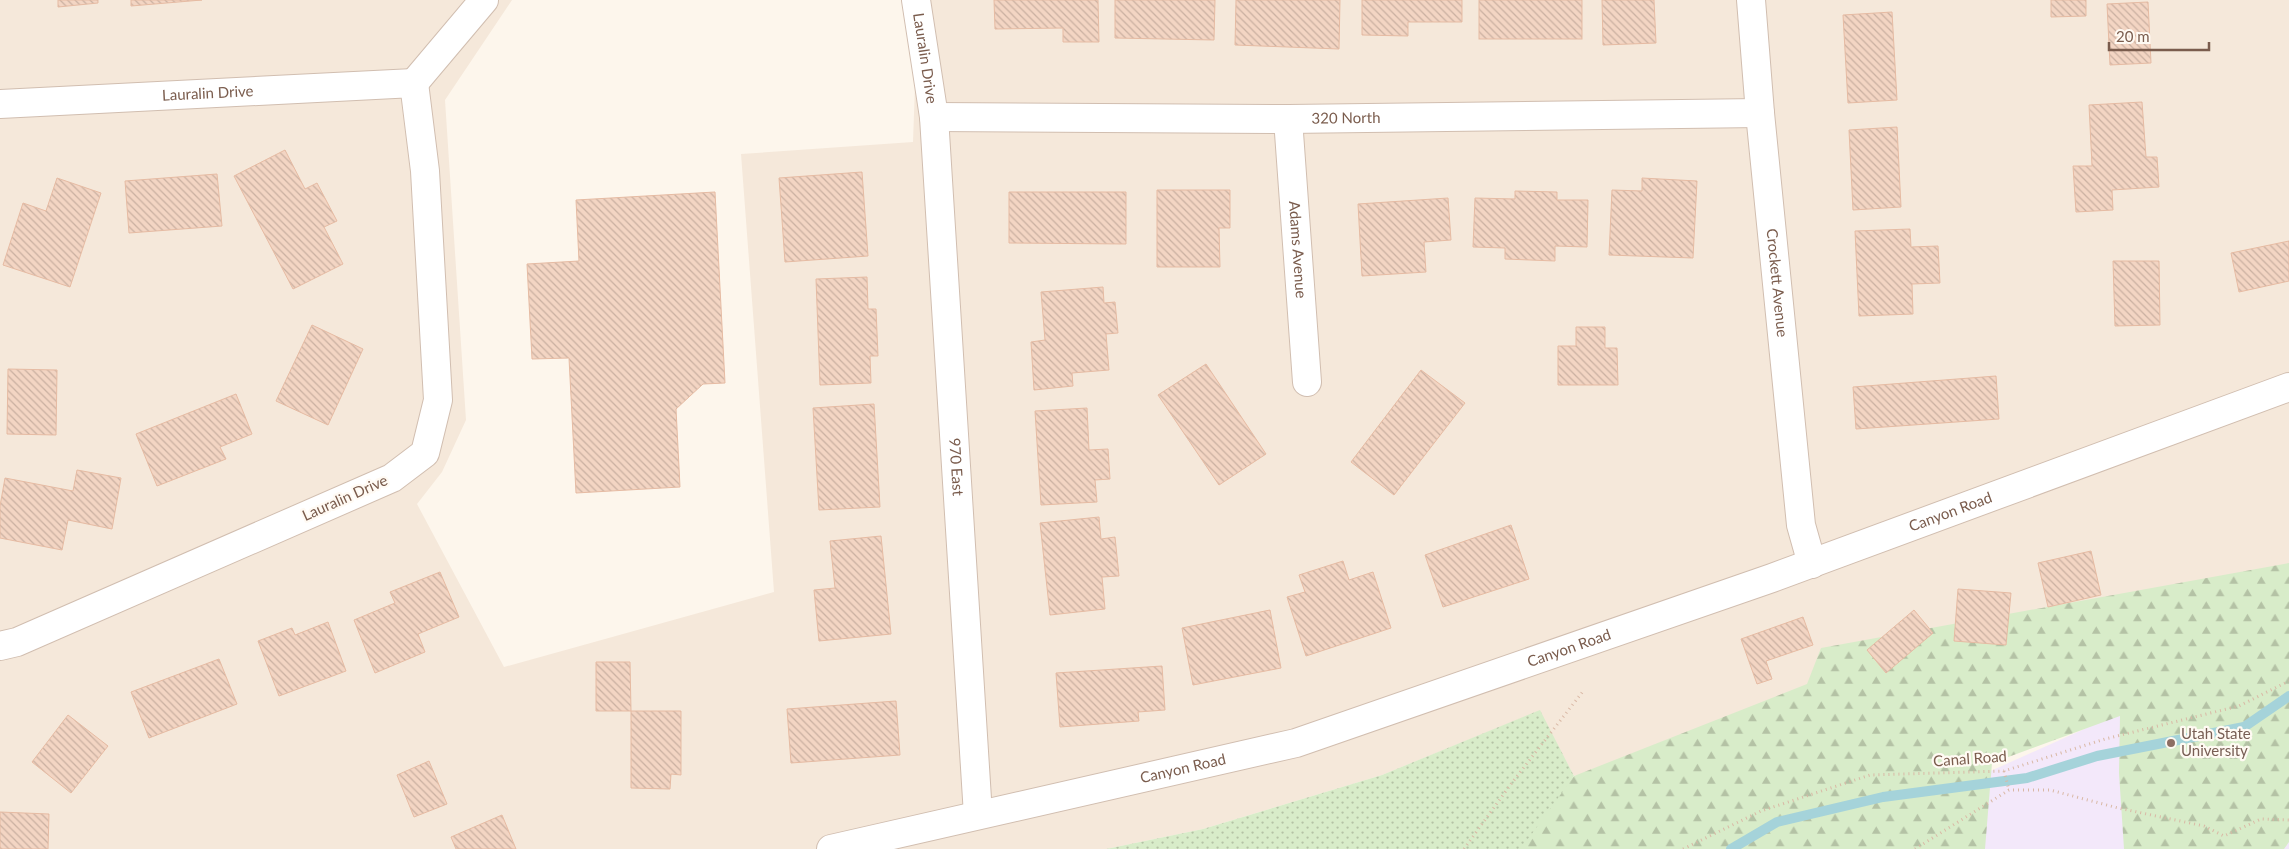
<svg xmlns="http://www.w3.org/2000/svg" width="2289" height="849" font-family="Lato,sans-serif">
<defs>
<pattern id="forest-firs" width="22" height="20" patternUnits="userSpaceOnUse" patternTransform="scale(1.25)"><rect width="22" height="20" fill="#d8ecc9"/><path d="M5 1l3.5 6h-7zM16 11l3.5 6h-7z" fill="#b4c2a5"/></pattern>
<pattern id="park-dots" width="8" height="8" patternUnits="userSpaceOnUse" patternTransform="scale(1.25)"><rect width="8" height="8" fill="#d8ecc9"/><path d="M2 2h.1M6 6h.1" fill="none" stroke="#b4c2a5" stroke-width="1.8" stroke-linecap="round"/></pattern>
<pattern id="building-back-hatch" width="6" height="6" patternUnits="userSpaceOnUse" patternTransform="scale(1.25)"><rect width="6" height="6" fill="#f3d5c3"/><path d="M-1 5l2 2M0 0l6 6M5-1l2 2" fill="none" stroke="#cab0a1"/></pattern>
</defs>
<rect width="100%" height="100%" fill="#fdf6ec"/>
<polygon fill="#f5e8da" points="0,0 512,0 445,100 466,420 442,472 417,504 504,667 774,592 741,154 913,142 918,0 2289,0 2289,587 1848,707 1574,776 1539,711 1382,775 1203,829 1106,849 0,849"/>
<polygon fill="#f3e8fa" points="2289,637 2289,849 1817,849"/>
<polygon fill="url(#forest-firs)" points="2289,563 2289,842 2284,849 2124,849 2119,773 2120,716 1992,763 1985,849 1513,849 1574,776 1807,684 1821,648"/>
<polygon fill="url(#park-dots)" points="1540,710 1574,776 1521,849 1106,849 1203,829 1382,775"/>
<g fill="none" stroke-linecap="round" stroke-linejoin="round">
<polyline stroke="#a5d3da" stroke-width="10" points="1731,849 1777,822 1883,797 2027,778 2097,756 2244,727 2289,696"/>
</g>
<g fill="url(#building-back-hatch)" stroke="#e6bba3">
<polygon points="58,0 98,0 98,3 58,7"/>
<polygon points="131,0 202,0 131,6"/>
<polygon points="994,0 1098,0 1099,42 1063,42 1063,28 995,29"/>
<polygon points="1115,0 1215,0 1214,40 1115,38"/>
<polygon points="1236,0 1340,0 1339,49 1235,45"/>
<polygon points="1362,0 1462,0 1462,22 1408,22 1408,36 1362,35"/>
<rect x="1479" y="0" width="103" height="39"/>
<polygon points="1602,0 1654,0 1656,43 1603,45"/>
<polygon points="2051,0 2086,0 2086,16 2051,17"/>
<polygon points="2148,2 2151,63 2110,65 2107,4"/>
<polygon points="1892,12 1897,100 1848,103 1843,15"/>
<polygon points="2142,102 2146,157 2157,157 2159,187 2112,190 2113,210 2076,212 2073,166 2092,166 2089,105"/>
<polygon points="1897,127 1901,207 1853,210 1849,130"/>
<polygon points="285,150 305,189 317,183 337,221 324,227 343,264 293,289 234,176"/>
<polygon points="862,172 868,256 785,262 779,178"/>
<polygon points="217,174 222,226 129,233 125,181"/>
<polygon points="57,178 101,193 70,287 3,265 23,203 46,211"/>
<polygon points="1642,178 1697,181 1693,258 1609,255 1612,190 1642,191"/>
<polygon points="1157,190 1230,190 1230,228 1219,228 1220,267 1157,267"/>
<polygon points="1515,191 1557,192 1557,200 1588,200 1587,247 1555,246 1555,261 1505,259 1505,248 1473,247 1475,198 1515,199"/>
<polygon points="715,192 725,383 703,384 676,409 680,487 576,493 569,358 532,359 527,264 579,261 576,200"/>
<polygon points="1009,192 1126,192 1126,244 1009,243"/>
<polygon points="1448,198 1451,240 1424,242 1426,272 1362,276 1358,204"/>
<polygon points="1910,229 1911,247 1938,246 1940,283 1912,284 1913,314 1859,316 1855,231"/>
<polygon points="2289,241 2289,281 2239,292 2231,253"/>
<polygon points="2113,261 2159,261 2160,325 2115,326"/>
<polygon points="867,277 868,309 876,309 878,356 870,356 871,383 820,385 816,279"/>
<polygon points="1103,287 1104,303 1115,302 1118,333 1106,334 1109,370 1072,373 1073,386 1034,390 1031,342 1045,340 1041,292"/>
<polygon points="312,325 363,349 328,425 276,401"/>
<polygon points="1576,327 1605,327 1605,348 1617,348 1618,385 1558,385 1558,346 1576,346"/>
<polygon points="1206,364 1266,454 1219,485 1158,395"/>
<polygon points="8,369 57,370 56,435 7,434"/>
<polygon points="1421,370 1465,403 1394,495 1351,462"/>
<polygon points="1996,376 1999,419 1856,429 1853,387"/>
<polygon points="236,394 252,434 220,447 226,459 157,486 136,434"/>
<polygon points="874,404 880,507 819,510 813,408"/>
<polygon points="1087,408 1089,450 1108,449 1110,479 1095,480 1097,502 1041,505 1035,411"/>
<polygon points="77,470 121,478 112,529 68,520 62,550 0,538 0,506 5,478 73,491"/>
<polygon points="1099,517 1101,539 1115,537 1119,576 1102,577 1105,609 1050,615 1040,523"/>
<polygon points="1511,525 1529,579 1443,607 1425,555"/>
<polygon points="881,536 891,634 819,641 814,590 835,588 830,541"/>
<polygon points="2091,551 2101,595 2048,607 2038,563"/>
<polygon points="1343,561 1349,580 1373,572 1391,628 1306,656 1287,597 1305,592 1299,575"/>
<polygon points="440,572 459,617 418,634 425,652 375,673 354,620 395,603 390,592"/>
<polygon points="1958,589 2011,593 2006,645 1954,641"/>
<polygon points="1270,610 1281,668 1193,685 1182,628"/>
<polygon points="1914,610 1933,633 1886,673 1867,650"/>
<polygon points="1803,617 1813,645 1766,661 1772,679 1757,684 1741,639"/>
<polygon points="328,622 346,671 279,696 258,641 292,628 295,635"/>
<polygon points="219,659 237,704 149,738 131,692"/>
<polygon points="596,662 630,662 631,711 596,711"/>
<polygon points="1162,666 1165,710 1138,712 1139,721 1060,727 1056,673"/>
<polygon points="896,701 900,755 791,763 787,709"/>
<polygon points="631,711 681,711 681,775 671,774 670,789 631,788"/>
<polygon points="68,715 108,746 71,793 32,762"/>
<polygon points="429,761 447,804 414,817 397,775"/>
<polygon points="0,812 49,814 48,849 0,849"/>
<polygon points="502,815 516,849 456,849 451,837"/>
</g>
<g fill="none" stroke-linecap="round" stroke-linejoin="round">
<g stroke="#d1beb0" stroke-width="30">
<g id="minor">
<path id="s1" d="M916,0L934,117L978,815"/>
<polyline points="414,83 484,0"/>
<path id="s2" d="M0,104L414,83L425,171L438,400L425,453L392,478L17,642L0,646"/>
<path id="s3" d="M934,117L1288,119L1760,113"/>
<path id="s4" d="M1288,119L1307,382"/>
</g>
</g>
<g stroke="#d1beb0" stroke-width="30">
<g id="tertiary">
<path id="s5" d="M1751,0L1760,113L1801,525L1812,564"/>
<path id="s6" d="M831,849L1296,743L1772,578L2289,387"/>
</g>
</g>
<g stroke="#d9b8a5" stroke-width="3" stroke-dasharray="1 4" stroke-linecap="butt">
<polyline points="2004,771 2009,790"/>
<polyline points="1464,849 1511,784 1584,690"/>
<polyline points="1683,849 1761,811 1870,775 2004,771 2105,739 2239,706 2289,681"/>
<polyline points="1915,849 2009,790 2050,790 2118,808 2204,826 2224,836 2261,819 2289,820"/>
</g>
<use href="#minor" stroke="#fff" stroke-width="28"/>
<use href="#tertiary" stroke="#fff" stroke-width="28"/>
</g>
<circle fill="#8d6e63" stroke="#fffaf3" stroke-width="2" cx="2171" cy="743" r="5"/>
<g text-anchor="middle" stroke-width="4.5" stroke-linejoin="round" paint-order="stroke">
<g font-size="15" fill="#7a5c4d" stroke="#fffaf3">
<text dy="5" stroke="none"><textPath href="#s1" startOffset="59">Lauralin Drive</textPath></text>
<text dy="5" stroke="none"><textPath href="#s2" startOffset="208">Lauralin Drive</textPath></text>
<text dy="5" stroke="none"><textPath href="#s3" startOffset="412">320 North</textPath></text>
<text dy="5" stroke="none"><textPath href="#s4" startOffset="131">Adams Avenue</textPath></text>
<text dy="5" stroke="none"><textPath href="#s5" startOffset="284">Crockett Avenue</textPath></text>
<text dy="5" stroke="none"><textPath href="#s1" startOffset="469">970 East</textPath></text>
<text transform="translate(345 498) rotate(-24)" y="5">Lauralin Drive</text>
<text dy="5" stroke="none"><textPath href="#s6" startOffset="1171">Canyon Road</textPath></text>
<text dy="5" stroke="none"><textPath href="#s6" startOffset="766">Canyon Road</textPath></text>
<text transform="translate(1970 759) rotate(-4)" y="5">Canal Road</text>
<text dy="5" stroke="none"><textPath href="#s6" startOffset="361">Canyon Road</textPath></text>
</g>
<g font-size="15" fill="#785e54" stroke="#fffaf3" text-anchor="start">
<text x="2181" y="739">Utah State<tspan x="2181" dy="17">University</tspan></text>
</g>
</g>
<path d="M2109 42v8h100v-8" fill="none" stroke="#7a5c4d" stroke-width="2.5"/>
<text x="2116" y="42" font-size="15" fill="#7a5c4d" stroke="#fffaf3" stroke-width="4" paint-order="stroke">20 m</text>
</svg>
